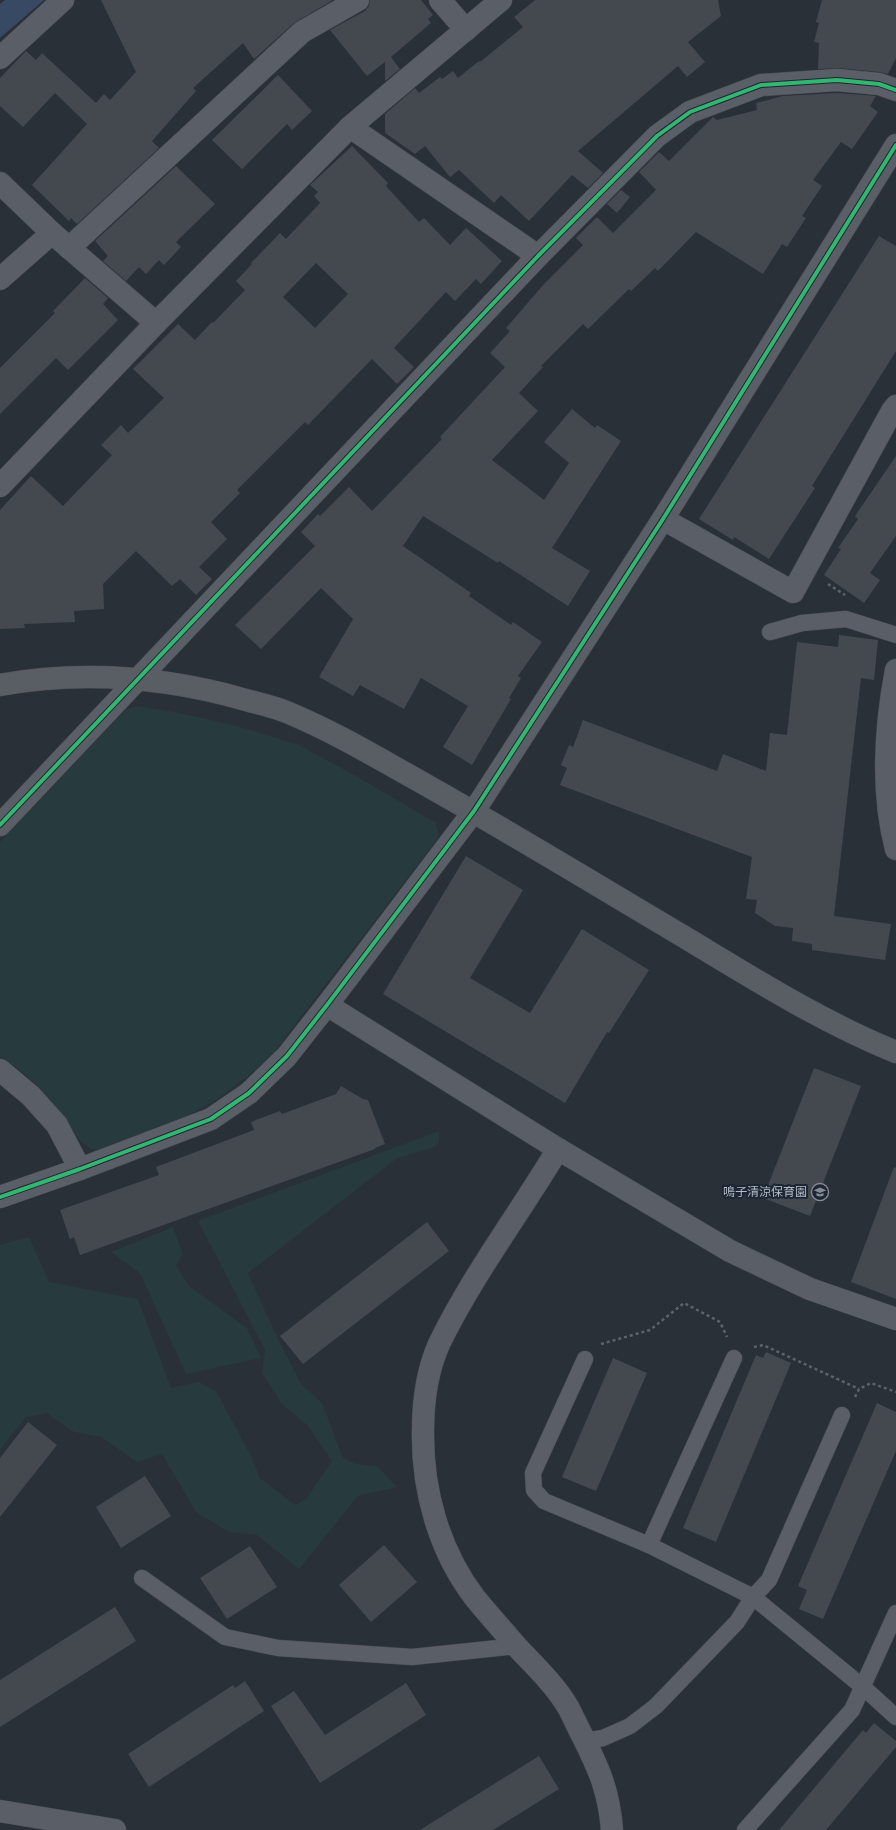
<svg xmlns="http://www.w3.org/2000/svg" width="896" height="1830" font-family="Helvetica,'Noto Sans JP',sans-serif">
<rect width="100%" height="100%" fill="#2a3038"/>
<g fill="#273a3e">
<path d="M136,706L175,712L237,726L299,745L356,776L436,823L439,837L274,1052L246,1078L216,1100L189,1115L95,1151C75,1141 76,1131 63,1115C46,1093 25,1071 0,1057V842L125,710Z"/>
<path d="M439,1131V1142L434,1147L396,1159L248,1273L275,1333L301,1384L322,1403L343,1458L356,1464L378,1467L397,1487L358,1496L299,1569L257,1535L229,1532L196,1512L162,1454L137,1462L101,1437L74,1432L47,1413L25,1418L0,1450V1245L29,1237L49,1282C79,1287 108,1294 138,1299L171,1388L199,1382L216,1391L251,1456L260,1478L295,1505L306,1499L332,1461L308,1426L281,1403L262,1373L265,1350L198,1221Z"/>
<polygon points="173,1227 183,1254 176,1266 189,1286 247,1328 261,1358 186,1374 140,1273 111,1252"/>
</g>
<polygon fill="#384963" points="5,0 44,0 0,38 0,4"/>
<g fill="#444950" fill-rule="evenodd">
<polygon points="101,0 333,0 294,23 254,59 243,43 193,88 196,91 152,141 159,148 77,224 71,218 69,221 32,185 87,124 55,93 23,127 0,106 0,78 26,51 36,60 42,53 96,103 104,94 110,100 136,72"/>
<polygon points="370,0 421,0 433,15 428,19 431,23 391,57 400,69 385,81 385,62 367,76 330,30 365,11 369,6"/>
<polygon points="535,0 718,0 721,16 688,42 705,62 687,77 678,66 578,151 603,173 588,188 572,175 529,221 501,195 494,203 459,170 450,177 425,146 415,154 385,133 385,114 415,88 419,93 440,77 442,79 453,71 458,78 479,61 480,62 523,27 514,17"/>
<polygon points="822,0 896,0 896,58 888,74 880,72 838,68 818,69 819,43 814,42 819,23 816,22"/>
<polygon points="278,75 312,111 292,130 287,124 242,169 212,140"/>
<polygon points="837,93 876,96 870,106 878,112 852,149 841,142 813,180 822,186 802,216 806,218 787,247 782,244 763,274 696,232 658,271 655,268 631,291 629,289 588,329 583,324 541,366 543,367 519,393 538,411 492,460 544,500 569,463 544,442 572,409 595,428 597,425 621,441 552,548 590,571 568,606 499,561 498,563 423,516 403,546 471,593 469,596 511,625 513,622 542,642 518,676 521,678 509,698 511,699 472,765 443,747 468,706 421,678 404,709 360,685 353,696 319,677 353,619 321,588 261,649 235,625 315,546 301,532 318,514 320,516 349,487 372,511 442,439 440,437 505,367 490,353 510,331 506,328 544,284 583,245 576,238 597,217 613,233 656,190 639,172 659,152 669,161 713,117 717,120 757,110 756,103 783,96"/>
<path d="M352,146L388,183L386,186L419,222L424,218L450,245L466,228L502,261L481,284L476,279L455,301L446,292L394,348L414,367L397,384L372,359L308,425L305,422L237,490L240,493L211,522L227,539L199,567L212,579L196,595L180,579L172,586L136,551L103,584L104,609L74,611L75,622L24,624L25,628L0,629V510L31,476L63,506L112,455L101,445L121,425L128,433L164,398L133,369L178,324L195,340L212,322L213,323L245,290L236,281L252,264L251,263L280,233L286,239L320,203L314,196L318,192L310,185ZM316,263L348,294L315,328L283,297Z"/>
<polygon points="176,166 215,204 176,242 181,247 164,265 159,260 146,274 139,267 126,281 103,261 108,256 95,241"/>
<polygon points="621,190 630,197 617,213 607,204"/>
<polygon points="879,236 896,246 896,351 812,486 815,488 769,559 734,537 733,540 699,519"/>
<polygon points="85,278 108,298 103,304 118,320 68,370 56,358 0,414 0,368 55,313 53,311"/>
<polygon points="896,456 896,536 870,573 880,580 864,603 824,575 841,549 838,548 858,519 855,516"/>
<polygon points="839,635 878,640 874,680 861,678 834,916 891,924 885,960 812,950 812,944 792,941 793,928 775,926 755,913 757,900 746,899 752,857 560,785 567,768 561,765 569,745 573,747 583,720 717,771 723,754 766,771 770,733 787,735 797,642 838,647"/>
<polygon points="466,856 523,890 470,978 530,1013 582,929 649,970 609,1033 607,1032 565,1103 383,994"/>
<polygon points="814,1068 861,1086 810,1216 763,1198"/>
<polygon points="341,1086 363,1099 368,1100 385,1144 375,1148 375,1149 80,1255 74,1237 70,1239 60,1210 159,1175 156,1167 254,1130 251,1122 280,1111 282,1114 336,1094"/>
<polygon points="894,1167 896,1168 896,1299 851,1282"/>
<polygon points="427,1222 449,1251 303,1364 280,1336"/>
<polygon points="766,1352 791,1363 716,1542 683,1528 756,1355 763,1358"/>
<polygon points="613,1358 647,1373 596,1491 562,1477"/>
<polygon points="877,1403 896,1412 896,1451 823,1619 799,1609 807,1590 798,1586"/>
<polygon points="28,1422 57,1445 0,1517 0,1458"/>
<polygon points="145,1476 171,1516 121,1548 96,1507"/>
<polygon points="384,1545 417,1582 371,1622 339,1585"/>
<polygon points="250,1546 277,1587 227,1619 200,1578"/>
<polygon points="115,1607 136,1641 0,1727 0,1680"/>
<polygon points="245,1681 264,1711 149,1787 128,1754 233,1685 235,1688"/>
<polygon points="406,1683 426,1715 320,1783 271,1706 294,1691 325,1735"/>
<polygon points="874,1723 896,1741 896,1747 826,1830 779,1830 863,1730 866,1733"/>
<polygon points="539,1756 559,1789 493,1830 420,1830"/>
</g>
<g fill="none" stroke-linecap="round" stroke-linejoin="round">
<g stroke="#484c53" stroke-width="17">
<g id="lane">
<polyline points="770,632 802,623 846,619 896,635"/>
<polyline points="585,1359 533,1473 534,1490 544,1501 649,1545 753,1597 863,1687 896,1717"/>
<polyline points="649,1545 734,1358"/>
<polyline points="142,1578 225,1637 278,1648 412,1657 517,1646"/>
<polyline points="585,1741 603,1738 630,1726 656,1706 737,1622 753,1597 769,1580 842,1415"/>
<polyline points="745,1830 852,1710 896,1613"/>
</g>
</g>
<g stroke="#484c53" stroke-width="23">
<g id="street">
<polyline points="440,0 466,30"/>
<polyline points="0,58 63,0"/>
<polyline points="350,127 538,256"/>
<polyline points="0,183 52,233 156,323"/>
<polyline points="69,248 302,32 358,0"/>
<polyline points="0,279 52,233"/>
<polyline points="0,486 156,323 350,127 501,0"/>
<polyline points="663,519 793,592 892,411 896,406"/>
<path d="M896,670C885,728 881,791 896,849"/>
<polyline points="0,825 538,256 657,136 690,112 761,85 837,80 879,84 896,90"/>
<polyline points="327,1005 558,1149 730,1251 810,1289 896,1319"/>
<polyline points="0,1070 31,1096 57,1125 80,1169"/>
<path d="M558,1149C519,1214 472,1276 439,1344C427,1371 423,1402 423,1431C422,1490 439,1551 475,1598C489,1615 504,1632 518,1648C536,1667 555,1685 568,1707C573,1716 577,1726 582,1735C599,1769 609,1791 612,1830"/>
<polyline points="0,1197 80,1169 211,1119 249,1093 287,1056 327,1005 474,811 663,519 896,145"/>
<polyline points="0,1811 115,1830"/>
</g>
</g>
<g stroke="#484c53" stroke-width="23">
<path id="secondary" d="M0,685C83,670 165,677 246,700C260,704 275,707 289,713C332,731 371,754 412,777C505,829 595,884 686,938C754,979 822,1022 896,1052"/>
</g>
<g stroke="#5d636a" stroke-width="2.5" stroke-dasharray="3 3" stroke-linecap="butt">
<polyline points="828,584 845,595"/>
<polyline points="601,1344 650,1330 684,1303 720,1322 727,1337"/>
<polyline points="754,1347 763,1345 859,1389"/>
<polyline points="855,1397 859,1389 871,1383 896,1392"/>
</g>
<use href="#lane" stroke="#5a5e66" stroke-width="16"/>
<use href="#street" stroke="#5a5e66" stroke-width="22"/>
<use href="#secondary" stroke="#595d64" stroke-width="22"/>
<g stroke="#1d2633" stroke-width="6">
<g id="cycleway">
<polyline points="0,825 538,256 657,136 690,112 761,85 837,80 879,84 896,90"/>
<polyline points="0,1197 80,1169 211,1119 249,1093 287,1056 327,1005 474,811 663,519 896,145"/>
</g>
</g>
<use href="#cycleway" stroke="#33b770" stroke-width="4"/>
</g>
<defs>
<g id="school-ring" transform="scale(0.9)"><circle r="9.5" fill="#1d2633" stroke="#848b96" stroke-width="1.5"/><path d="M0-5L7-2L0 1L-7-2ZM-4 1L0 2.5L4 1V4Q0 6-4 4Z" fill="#848b96"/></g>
</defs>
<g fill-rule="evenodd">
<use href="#school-ring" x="820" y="1192"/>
</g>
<g text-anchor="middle" stroke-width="4" stroke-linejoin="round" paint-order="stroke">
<g font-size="12" fill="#b4bcc9" stroke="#1d2633" text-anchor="end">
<text x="807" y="1196">鳴子清涼保育園</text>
</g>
</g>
</svg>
